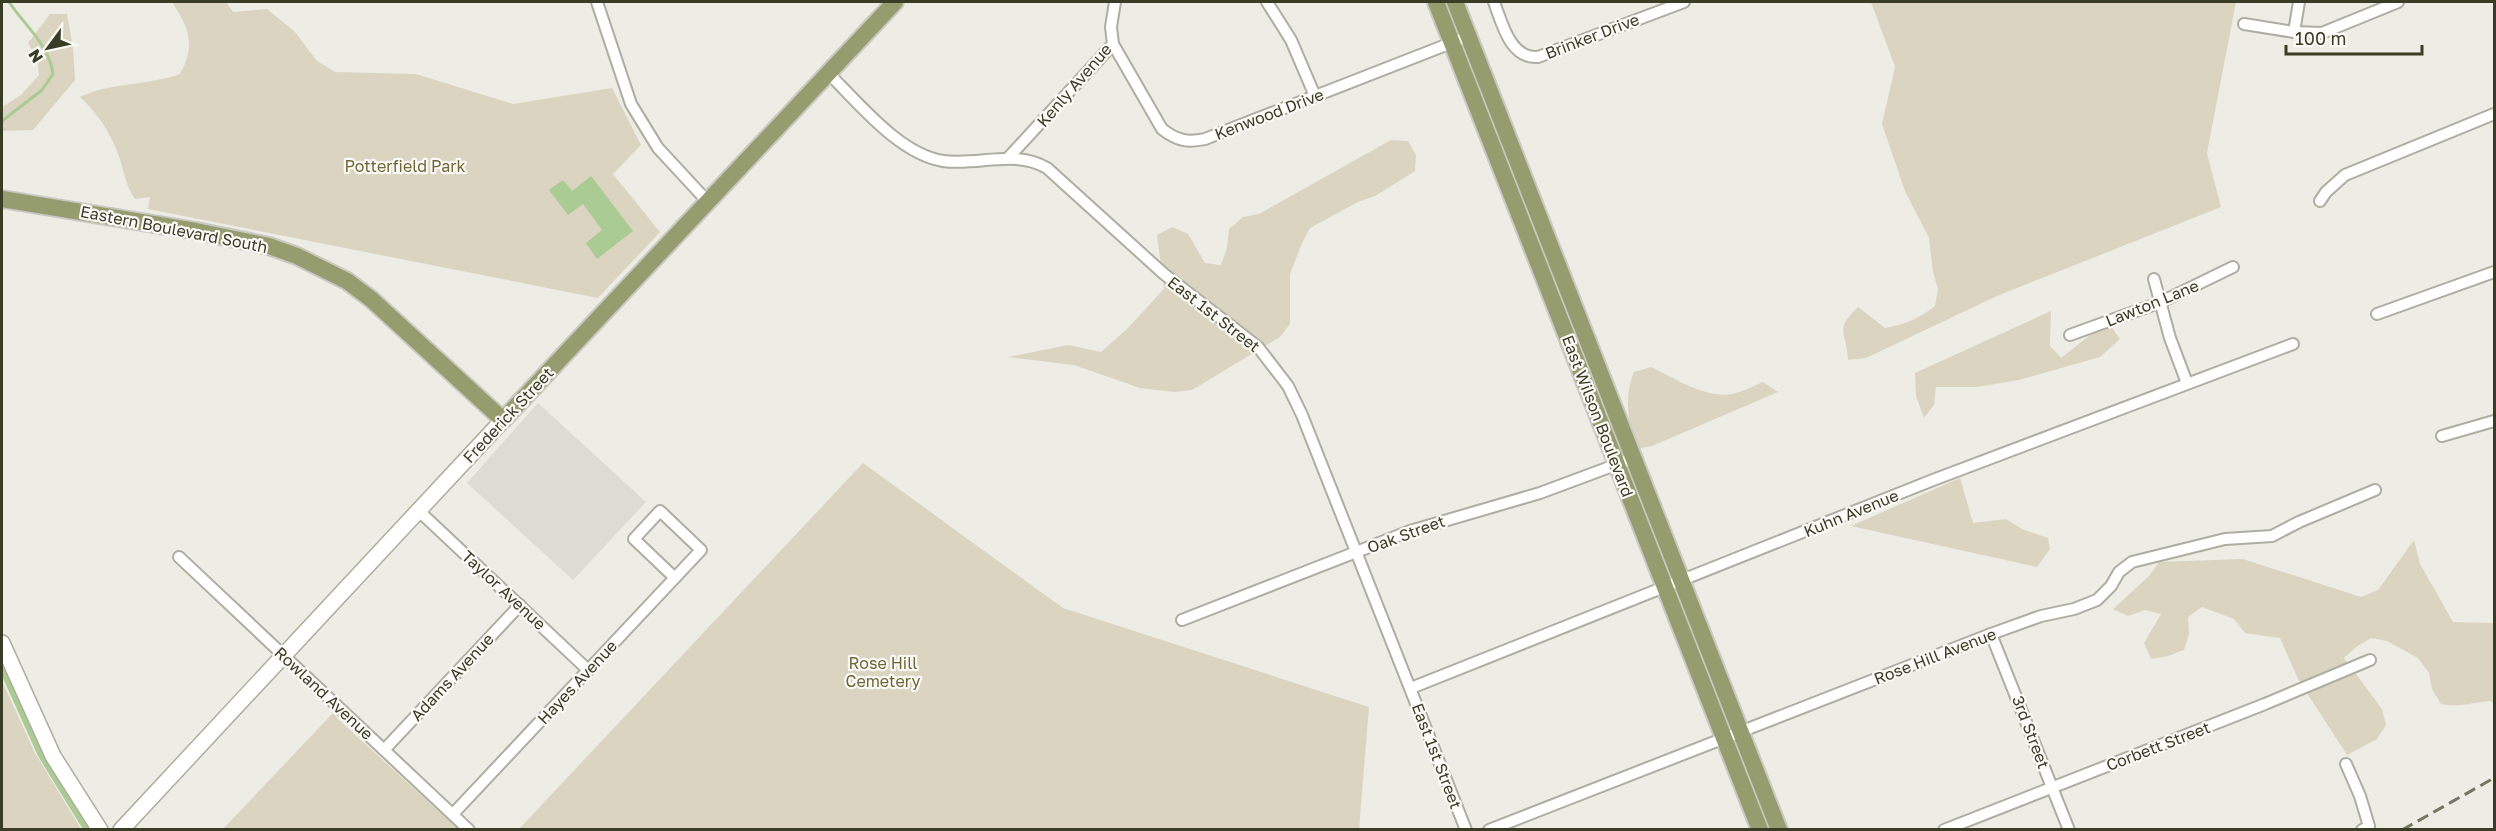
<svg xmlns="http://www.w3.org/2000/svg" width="2496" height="831" font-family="'Golos Text',sans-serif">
<rect width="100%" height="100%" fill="#edede6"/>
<polygon fill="#dddcd4" points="538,403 646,502 573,580 467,483"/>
<g fill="#dbd4c1">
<path d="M172,2H226L233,12L267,9L295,32L317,61L335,72L416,74L513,104L612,88L641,145L613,174L660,232L598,298L148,209L150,197L135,199C124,183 124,168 117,151C109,130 96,112 80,97C111,82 147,86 180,74C196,45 189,28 172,2Z"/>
<path d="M1871,2H2236L2207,153L2221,207L1997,296L1866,358L1848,360C1847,332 1833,331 1858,307L1885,328C1905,324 1919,319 1935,306L1938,289L1933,272L1929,238L1905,191L1882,124L1895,67Z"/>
<polygon points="50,14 67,14 73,47 75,80 33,130 2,131 2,107 21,95 39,75 37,58 28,43"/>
<polygon points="1391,140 1408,141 1416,155 1415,171 1375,196 1358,202 1310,228 1302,243 1290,274 1290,324 1280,337 1192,390 1174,392 1140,388 1074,365 1008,357 1068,345 1101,352 1127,329 1164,289 1157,235 1172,227 1188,234 1205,263 1221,265 1227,248 1229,229 1243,217 1259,214"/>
<polygon points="2051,311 2050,346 2061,358 2094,332 2110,325 2120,339 2100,357 2019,380 1977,387 1936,387 1934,405 1924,418 1916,396 1915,373"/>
<path d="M1651,367C1674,378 1706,399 1732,394C1742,392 1754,386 1763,382L1778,392L1652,446L1636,449C1629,422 1623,398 1634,372Z"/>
<polygon points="863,463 1063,608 1369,707 1359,829 519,829"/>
<polygon points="1960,478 1973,523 2006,519 2022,529 2048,538 2050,549 2037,567 1851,526"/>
<path d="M2414,540L2420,564L2453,622L2494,623V704L2491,701C2472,702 2461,708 2441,704L2432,689L2429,673L2418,658L2387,641L2371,638L2356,647L2344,658L2382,709L2386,725L2377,739L2347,755L2298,679L2280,638L2245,633L2234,619L2202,607L2188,617L2189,634L2184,650L2168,656L2151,659L2144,643L2161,614L2145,610L2128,616L2113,609L2149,576L2159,562L2243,559L2361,597L2378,590Z"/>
<polygon points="2,681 35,753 81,829 2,829"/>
<polygon points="333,713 337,718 458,829 223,829"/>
</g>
<g fill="#abcb94">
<polygon points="591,176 633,231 597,259 586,243 602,230 583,204 568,215 549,190 563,180 572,191"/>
<polygon points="2,662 41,749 90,829 83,829 79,823 38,756 2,676"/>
</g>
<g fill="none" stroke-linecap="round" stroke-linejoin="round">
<path stroke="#abcb94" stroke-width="3" d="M2,121L42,90L53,74C49,44 25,26 9,2"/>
<g stroke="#adaea1" stroke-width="14">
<g id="street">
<polyline points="597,2 631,104 658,148 708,202"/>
<polyline points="1267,2 1291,40 1315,96"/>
<path d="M1494,2C1502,23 1510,59 1538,57L1684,2"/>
<polyline points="2244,24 2294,32 2322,33 2398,2"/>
<polyline points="2294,32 2299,2"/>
<path d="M1113,44L1162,129C1176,140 1187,143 1205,139L1469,36"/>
<path d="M828,73C859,103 899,154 943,161C979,166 1014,149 1047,168L1164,274L1258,347L1288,386L1302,415L1466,830"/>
<polyline points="1008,158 1113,44 1111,27 1115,2"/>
<polyline points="2320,201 2326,192 2345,175 2494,114"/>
<polyline points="2154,279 2170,338 2187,383"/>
<polyline points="2377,314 2494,272"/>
<polyline points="2070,335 2161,302 2233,267"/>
<polyline points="2442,436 2494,421"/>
<polyline points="419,511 588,670"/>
<polyline points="179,557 469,830"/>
<polyline points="1182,620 1410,531 1540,493 1634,458"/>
<polyline points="1991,634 2069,830"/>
<polyline points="1411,688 1933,480 2293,344"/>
<polyline points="384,750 520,605"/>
<polyline points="2346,764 2360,796 2369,826 2362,830"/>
<path d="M453,814C536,726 618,638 701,550L660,511L634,539L675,578"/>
<polyline points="1489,830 1991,634 2041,616 2074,609 2097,600 2111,586 2119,572 2132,562 2225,539 2272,536 2299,522 2375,490"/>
<polyline points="1944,830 2265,704 2370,660"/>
</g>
</g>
<g stroke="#adaf9c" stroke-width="18">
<g id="secondary">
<polyline points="2,643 53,756 100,830"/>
<polyline points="121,830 503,420"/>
</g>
</g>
<g stroke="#c8c9c2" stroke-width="20">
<g id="primary">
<polyline points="1436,2 1760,830"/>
<polyline points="1455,2 1779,830"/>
<polyline points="2,199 196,231 269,246 297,256 347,281 371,299 503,420 895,2"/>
</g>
</g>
<use href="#street" stroke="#fff" stroke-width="10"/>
<use href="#secondary" stroke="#fff" stroke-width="15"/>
<use href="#primary" stroke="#959d6f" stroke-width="16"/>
<polyline stroke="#757861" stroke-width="3" stroke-dasharray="12 6" stroke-linecap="butt" points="2402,830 2494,778"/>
</g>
<g text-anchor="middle" stroke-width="4.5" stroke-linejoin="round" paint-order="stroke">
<g font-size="16" fill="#3a3d26" stroke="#faf9f6">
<text transform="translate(1592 36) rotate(-21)" y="6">Brinker Drive</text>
<text transform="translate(1074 85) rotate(-49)" y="6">Kenly Avenue</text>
<text transform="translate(1269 114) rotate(-21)" y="6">Kenwood Drive</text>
<text transform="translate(174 229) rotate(11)" y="6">Eastern Boulevard South</text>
<text transform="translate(2152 303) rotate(-22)" y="6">Lawton Lane</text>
<text transform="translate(1214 314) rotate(38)" y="6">East 1st Street</text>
<text transform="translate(508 415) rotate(-47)" y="6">Frederick Street</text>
<text transform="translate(1598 416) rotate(69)" y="6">East Wilson Boulevard</text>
<text transform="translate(1851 513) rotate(-22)" y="6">Kuhn Avenue</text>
<text transform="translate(1406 534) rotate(-20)" y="6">Oak Street</text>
<text transform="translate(504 590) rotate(43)" y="6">Taylor Avenue</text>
<text transform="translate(1935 656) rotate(-21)" y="6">Rose Hill Avenue</text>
<text transform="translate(452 677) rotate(-47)" y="6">Adams Avenue</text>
<text transform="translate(577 682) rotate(-47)" y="6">Hayes Avenue</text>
<text transform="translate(324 693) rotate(43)" y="6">Rowland Avenue</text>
<text transform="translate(2031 732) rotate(69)" y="6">3rd Street</text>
<text transform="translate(2158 746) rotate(-21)" y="6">Corbett Street</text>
<text transform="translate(1437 756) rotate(69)" y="6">East 1st Street</text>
</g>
<g font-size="16" fill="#706535" stroke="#faf9f6">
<text x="405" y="172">Potterfield Park</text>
<text x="883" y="669">Rose Hill<tspan x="883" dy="18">Cemetery</tspan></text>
</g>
</g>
<rect width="2496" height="831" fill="none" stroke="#3a3d26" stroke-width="6"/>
<g transform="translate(48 48) rotate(237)" stroke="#faf9f6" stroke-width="4.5" paint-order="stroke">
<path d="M0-4.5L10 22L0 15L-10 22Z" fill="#3a3d26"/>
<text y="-9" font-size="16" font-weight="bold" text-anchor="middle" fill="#3a3d26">N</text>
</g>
<path d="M2286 45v9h136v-9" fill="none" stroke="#3a3d26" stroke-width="3"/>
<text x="2295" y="45" font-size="18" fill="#3a3d26" stroke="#faf9f6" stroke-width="4.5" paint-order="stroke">100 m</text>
</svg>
